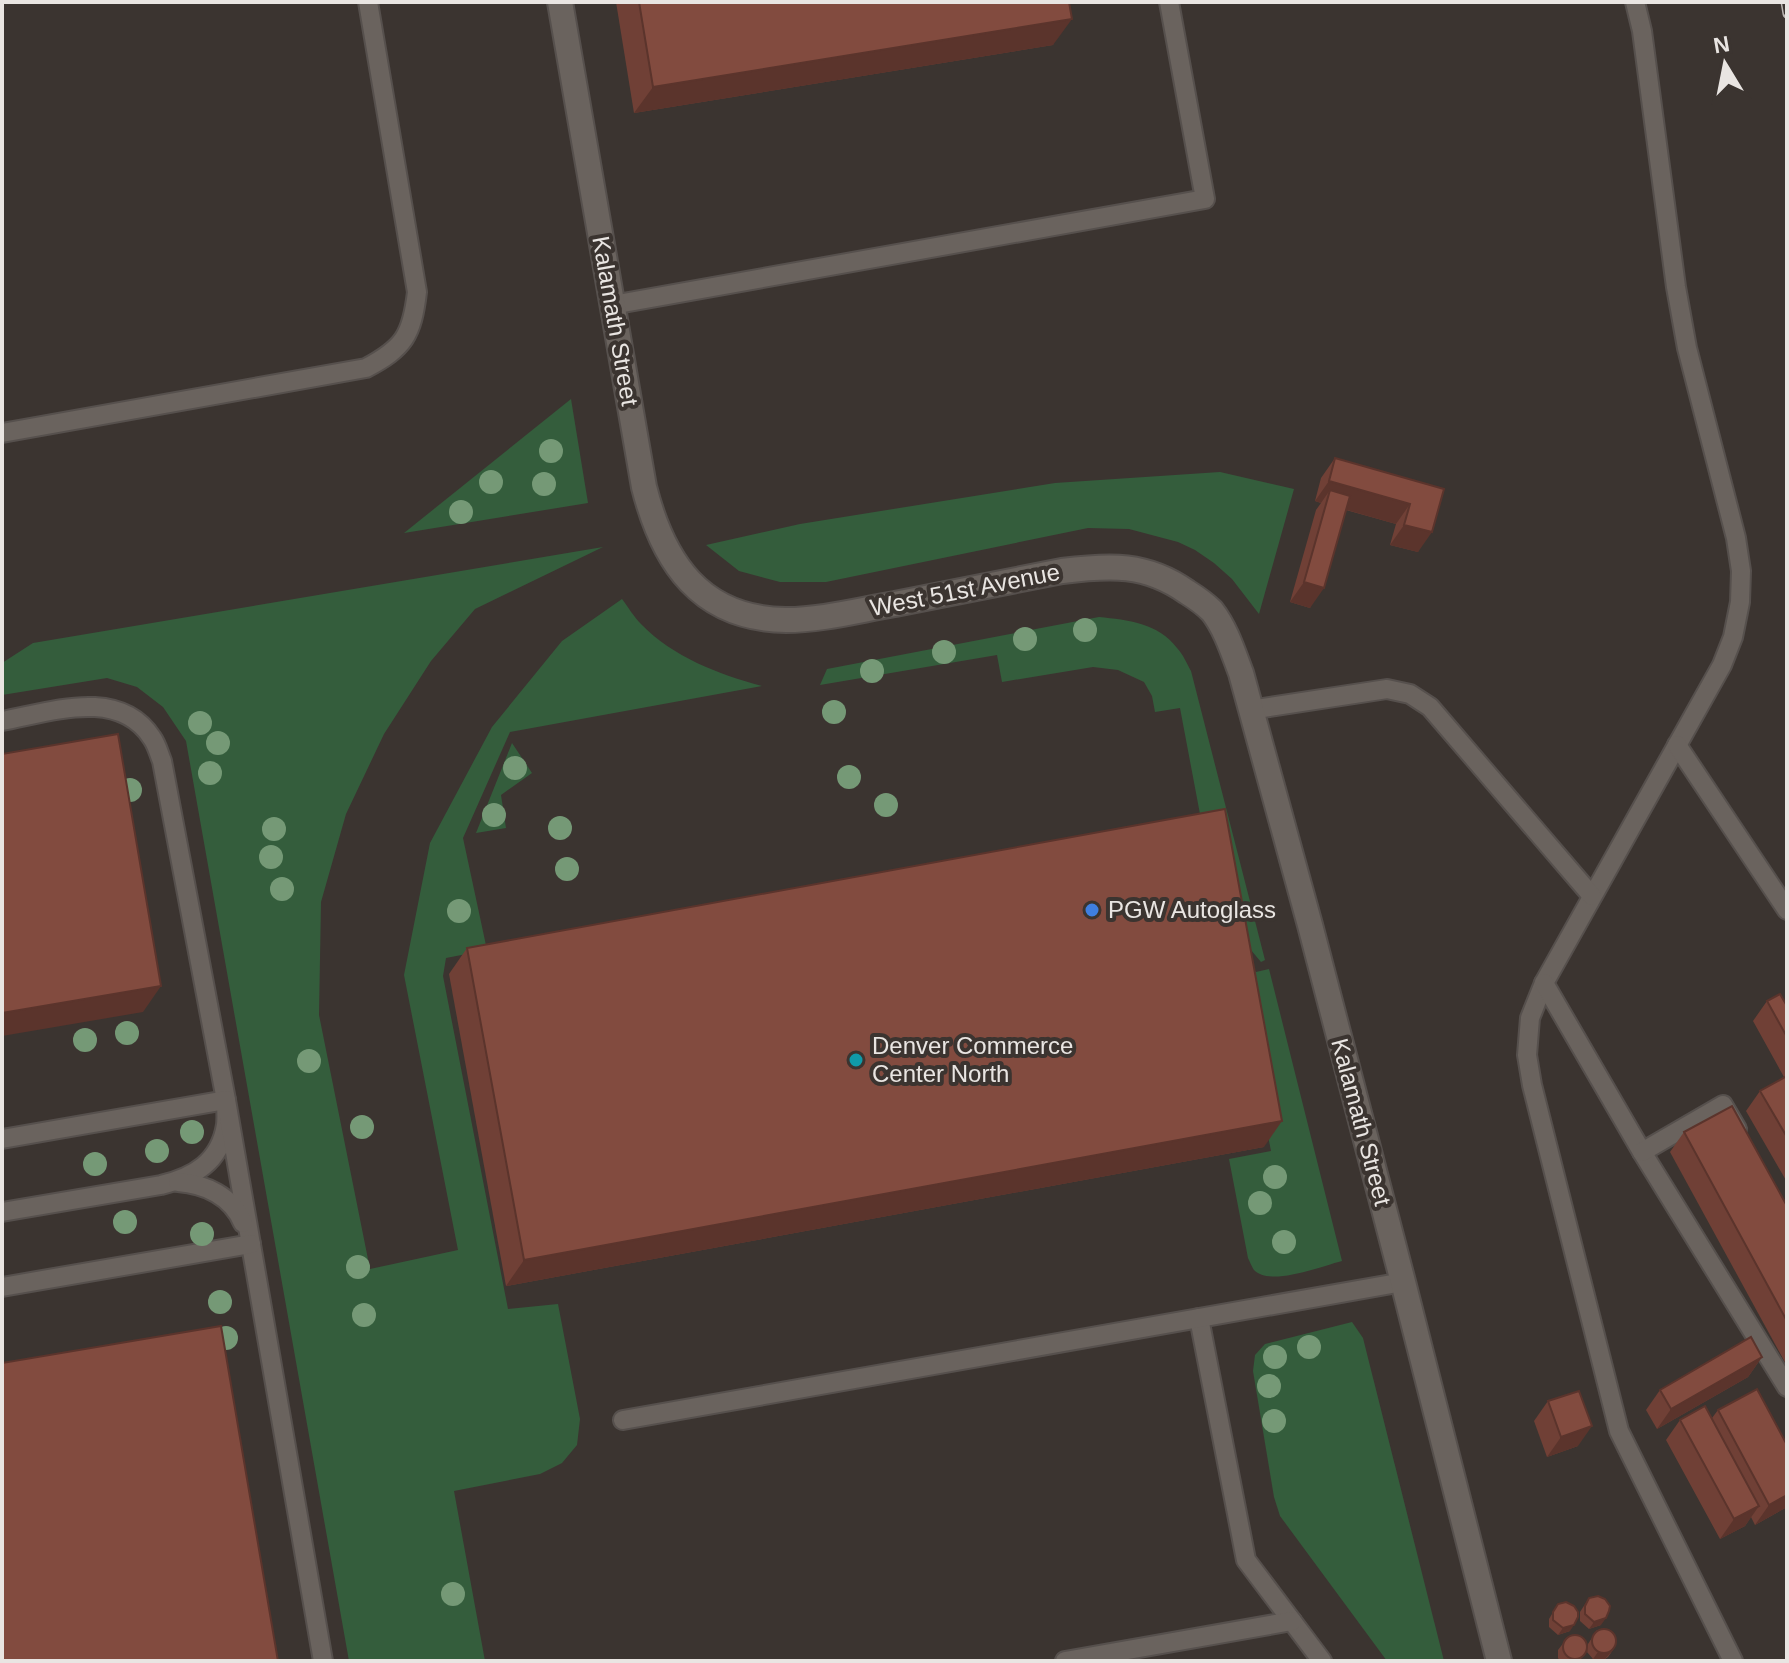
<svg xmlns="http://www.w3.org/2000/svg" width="1789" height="1663" font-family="Helvetica,sans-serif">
<rect width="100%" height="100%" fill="#3b3430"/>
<g fill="#345d3c">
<polygon points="571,399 588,503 404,533"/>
<polygon points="1220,472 1294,489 1259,614 1232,579 1214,563 1195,550 1178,542 1129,529 1088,528 826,582 780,582 739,571 706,545 800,524 1055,483"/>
<path d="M603,547L475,609L431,661L384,734L346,814L321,902L319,1015L370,1269L458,1250L404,975L430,843L492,727L562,641L622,599C628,607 634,617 641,624C673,657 718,674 762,686L510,732L463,838L487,950L446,958L443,976L508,1309L558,1304L580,1419L577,1445L562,1463L540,1474L454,1491L485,1661H349L186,741L163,707L137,687L107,678L2,695V663L33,643Z"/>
<path d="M1099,617C1128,620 1158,623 1177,648C1183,654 1187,664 1191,671L1265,960L1261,962L1230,925L1203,830L1180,708L1155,712L1152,696L1144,682L1118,670L1093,667L1002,682L997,655L820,685L827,669Z"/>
<polygon points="512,743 532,773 501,795 506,828 476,833"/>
<path d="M1230,942L1256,972L1269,969L1342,1261C1322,1266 1270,1287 1254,1270C1253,1269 1249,1260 1248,1258L1229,1159L1271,1151Z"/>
<polygon points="1352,1322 1363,1338 1444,1661 1387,1661 1280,1516 1274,1497 1253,1371 1255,1355 1265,1344"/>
</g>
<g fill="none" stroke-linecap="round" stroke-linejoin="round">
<g stroke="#56504d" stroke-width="22">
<g id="lane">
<polyline points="1635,2 1642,31 1676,287 1687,348 1736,538 1741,571 1740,602 1733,637 1722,665 1544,983 1530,1018 1527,1055 1532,1085 1619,1431 1733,1661"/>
<polyline points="612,305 1205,199 1169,2"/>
<path d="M2,433L366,368C404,348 412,335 417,292L368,2"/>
<polyline points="1250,710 1387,689 1410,694 1430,707 1592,896"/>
<path d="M2,721C51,712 119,687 152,738C157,745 159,754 162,761L226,1100C226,1108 227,1117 226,1125C220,1162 194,1177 161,1185L2,1212"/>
<polyline points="1677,745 1787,910"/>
<polyline points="1544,983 1642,1152 1787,1387"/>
<polyline points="2,1139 226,1100 323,1661"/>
<polyline points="1642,1152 1723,1105 1737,1129"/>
<path d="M178,1182C205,1184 232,1196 243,1223"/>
<polyline points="2,1287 251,1244"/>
<polyline points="1199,1318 1246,1560 1322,1661"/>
<polyline points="623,1420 1403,1282"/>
<polyline points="1065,1661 1292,1621"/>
</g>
</g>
<g stroke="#56504d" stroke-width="28">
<path id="street" d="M560,2L644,487C663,562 700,619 786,620C822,620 859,610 895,604C951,593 1006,582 1062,571C1110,565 1146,563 1187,592C1195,597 1205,604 1212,611C1226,629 1233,652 1241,673L1310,925L1403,1282L1499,1661"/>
</g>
<use href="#lane" stroke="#6a635e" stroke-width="18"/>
<use href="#street" stroke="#6a635e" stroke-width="24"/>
<g stroke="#bbb6b3" stroke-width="9">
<polyline id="rail" points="1785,2 1787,14"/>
</g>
<use href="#rail" stroke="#3b3430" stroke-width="6" stroke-dasharray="18" stroke-linecap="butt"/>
</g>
<g fill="#759976">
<circle cx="551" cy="451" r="12"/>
<circle cx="491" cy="482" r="12"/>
<circle cx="544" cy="484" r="12"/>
<circle cx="461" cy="512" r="12"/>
<circle cx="1085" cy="630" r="12"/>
<circle cx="1025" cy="639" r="12"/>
<circle cx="944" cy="652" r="12"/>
<circle cx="872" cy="671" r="12"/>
<circle cx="834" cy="712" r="12"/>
<circle cx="200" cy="723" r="12"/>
<circle cx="218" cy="743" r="12"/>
<circle cx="515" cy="768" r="12"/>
<circle cx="210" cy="773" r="12"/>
<circle cx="849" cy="777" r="12"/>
<circle cx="130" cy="790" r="12"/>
<circle cx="886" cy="805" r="12"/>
<circle cx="494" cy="815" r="12"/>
<circle cx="560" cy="828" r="12"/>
<circle cx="274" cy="829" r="12"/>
<circle cx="271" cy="857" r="12"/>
<circle cx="567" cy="869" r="12"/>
<circle cx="282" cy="889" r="12"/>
<circle cx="459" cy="911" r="12"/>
<circle cx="127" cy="1033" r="12"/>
<circle cx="85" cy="1040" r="12"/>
<circle cx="309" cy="1061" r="12"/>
<circle cx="362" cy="1127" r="12"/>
<circle cx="192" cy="1132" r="12"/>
<circle cx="157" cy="1151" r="12"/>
<circle cx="95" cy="1164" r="12"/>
<circle cx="1275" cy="1177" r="12"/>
<circle cx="1260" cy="1203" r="12"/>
<circle cx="125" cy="1222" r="12"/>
<circle cx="202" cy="1234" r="12"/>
<circle cx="1284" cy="1242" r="12"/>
<circle cx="358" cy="1267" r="12"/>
<circle cx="220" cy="1302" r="12"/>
<circle cx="364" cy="1315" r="12"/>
<circle cx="226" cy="1338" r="12"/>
<circle cx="1309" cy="1347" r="12"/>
<circle cx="1275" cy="1357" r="12"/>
<circle cx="1269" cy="1386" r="12"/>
<circle cx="1274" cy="1421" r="12"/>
<circle cx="453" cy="1594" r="12"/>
</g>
<g fill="#704036">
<polygon points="616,2 1069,2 1053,45 634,113"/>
<polygon points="1335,458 1444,489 1418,552 1390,545 1396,524 1346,510 1310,608 1290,602 1316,510 1321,503 1315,501 1321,478"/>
<polygon points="467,948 1264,1147 506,1286 449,974"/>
<polygon points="1767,1001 1787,1006 1787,1182 1746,1111 1760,1091 1784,1077 1753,1021"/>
<polygon points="1684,1132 1787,1206 1787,1366 1670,1152"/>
<polygon points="1762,1357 1748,1377 1657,1429 1646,1410 1660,1390"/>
<polygon points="1548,1401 1578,1446 1547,1457 1534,1421"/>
<polygon points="1718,1410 1787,1445 1787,1507 1755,1525 1751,1517 1745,1526 1720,1539 1666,1440 1680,1420 1712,1418"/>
<polygon points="1589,1598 1601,1625 1589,1629 1580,1621 1580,1612"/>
<polygon points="1558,1604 1570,1631 1558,1635 1549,1627 1549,1619"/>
<polygon points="1597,1630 1613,1650 1608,1657 1605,1659 1597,1660 1593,1659 1587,1652 1588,1650 1579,1661 1560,1661 1558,1658 1558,1650 1568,1637 1588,1647 1588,1644"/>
</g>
<g fill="#5b342c">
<polygon points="1072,19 1053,45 634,113 653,87"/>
<polygon points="1329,481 1410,504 1396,524 1326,504 1330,490 1321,503 1315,501"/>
<polygon points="1404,525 1432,532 1418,552 1390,545"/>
<polygon points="1304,582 1324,588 1310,608 1290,602"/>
<polygon points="161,986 143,1012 2,1036 2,1013"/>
<polygon points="1282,1121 1264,1147 506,1286 524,1260"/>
<polygon points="1762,1357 1748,1377 1657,1429 1671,1409"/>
<polygon points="1592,1426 1578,1446 1547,1457 1561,1437"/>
<polygon points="1787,1495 1787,1507 1755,1525 1769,1505"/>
<polygon points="1759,1506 1745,1526 1720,1539 1734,1519"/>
<polygon points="1606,1618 1601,1625 1589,1629 1594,1622"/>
<polygon points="1574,1625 1570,1631 1558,1635 1563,1628"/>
<polygon points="1613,1650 1605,1659 1597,1660 1593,1659 1598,1652"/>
</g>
<g fill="#824b3f" stroke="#5b342c" stroke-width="2">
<polygon points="639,2 1069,2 1072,19 653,87"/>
<polygon points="1335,458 1444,489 1432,532 1404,525 1410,504 1329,481"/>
<polygon points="1330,490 1350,496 1324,588 1304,582"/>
<polygon points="118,734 161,986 2,1013 2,754"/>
<polygon points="1225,809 1282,1121 524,1260 467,948"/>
<polygon points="1780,994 1787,1006 1787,1037 1767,1001"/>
<polygon points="1787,1076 1787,1137 1760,1091"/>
<polygon points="1732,1106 1787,1206 1787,1321 1684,1132"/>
<polygon points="221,1326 278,1661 2,1661 2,1363"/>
<polygon points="1751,1337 1762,1357 1671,1409 1660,1390"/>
<polygon points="1757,1389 1787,1445 1787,1495 1769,1505 1718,1410"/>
<polygon points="1579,1391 1592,1426 1561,1437 1548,1401"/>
<polygon points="1705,1406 1759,1506 1734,1519 1680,1420"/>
<polygon points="1598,1596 1605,1599 1610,1606 1609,1611 1606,1618 1594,1622 1585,1614 1585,1606 1589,1598"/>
<polygon points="1566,1602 1574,1606 1578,1612 1578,1617 1574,1625 1563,1628 1553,1620 1553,1612 1558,1604"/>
<circle cx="1604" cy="1641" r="12"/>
<circle cx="1575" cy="1647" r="12"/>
</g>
<circle fill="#3f7fe0" stroke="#3b3430" stroke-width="3" cx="1092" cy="910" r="8"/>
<circle fill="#0f9aa8" stroke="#3b3430" stroke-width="3" cx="856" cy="1060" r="8"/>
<g text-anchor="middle" stroke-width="8" stroke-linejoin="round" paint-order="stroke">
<g font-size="24" fill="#e9e5e2" stroke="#3b3430">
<text transform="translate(615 321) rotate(80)" y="8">Kalamath Street</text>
<text transform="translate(965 590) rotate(-11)" y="8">West 51st Avenue</text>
<text transform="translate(1361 1122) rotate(75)" y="8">Kalamath Street</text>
</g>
<g font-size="24" fill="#e9e5e2" stroke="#3b3430" text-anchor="start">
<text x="1108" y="918">PGW Autoglass</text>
<text x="872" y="1054">Denver Commerce<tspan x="872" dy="28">Center North</tspan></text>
</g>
</g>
<rect width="1789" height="1663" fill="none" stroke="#e9e5e2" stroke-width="8"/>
<g transform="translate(1725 64) rotate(350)" stroke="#3b3430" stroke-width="6" paint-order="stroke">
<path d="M0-6L14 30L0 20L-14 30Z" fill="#e9e5e2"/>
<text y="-12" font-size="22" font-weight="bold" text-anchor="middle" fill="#e9e5e2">N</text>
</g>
</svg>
